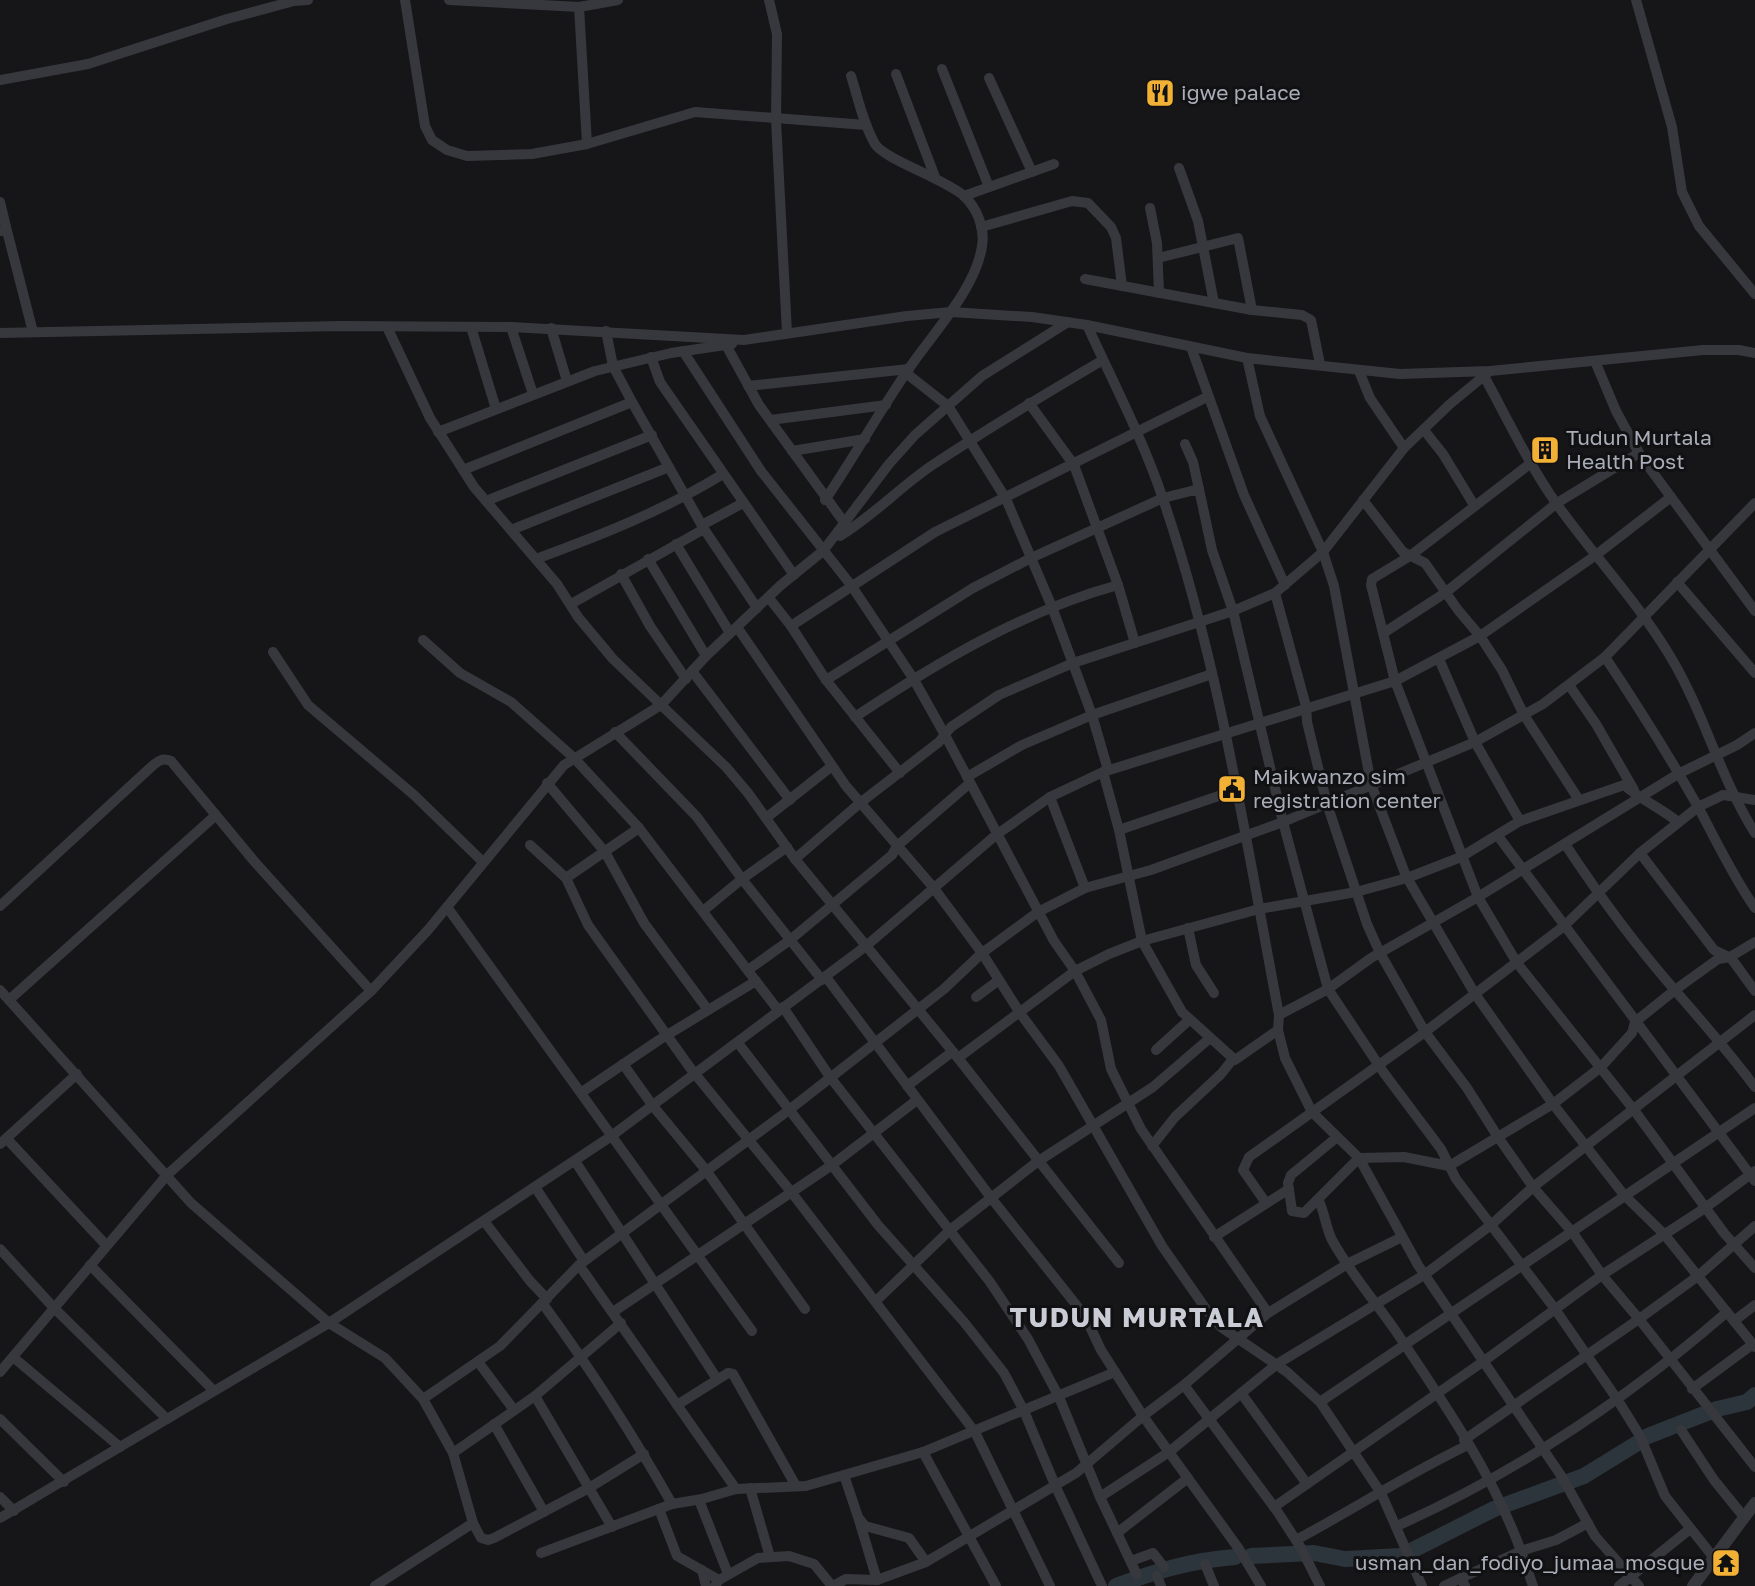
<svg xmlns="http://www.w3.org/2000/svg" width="1755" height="1586" font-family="'Golos Text',sans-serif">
<rect width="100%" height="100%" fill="#161618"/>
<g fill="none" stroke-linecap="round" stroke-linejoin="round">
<g stroke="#2c353c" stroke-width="16">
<polyline points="1648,1436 1717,1409 1747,1402 1755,1395"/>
<polyline points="1251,1556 1314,1553 1345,1559 1401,1556 1494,1509 1584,1476 1636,1444"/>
<path d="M1116,1586C1156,1571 1193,1560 1235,1557"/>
</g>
<g stroke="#37383d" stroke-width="10">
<polyline points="405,0 425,126 432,140 447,150 467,156 532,154 587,144 695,112 866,125"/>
<polyline points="449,0 579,7 618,0"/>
<polyline points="769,0 777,34 776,120 787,333"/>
<polyline points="1636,0 1672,127 1682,192 1699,226 1755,294"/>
<polyline points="579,7 587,144"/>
<polyline points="942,69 989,187"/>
<polyline points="896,74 935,177"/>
<polyline points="989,78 1032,172"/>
<polyline points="0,80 88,64 227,19 294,1 308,0"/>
<polyline points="1179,168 1198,221 1214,303"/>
<polyline points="964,196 1054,164"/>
<polyline points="0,202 6,227 1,231"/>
<polyline points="1150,208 1157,243 1159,293"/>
<polyline points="6,227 33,332"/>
<polyline points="981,227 1072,201 1088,203 1111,227 1116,238 1122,286"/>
<polyline points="1158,258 1238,238 1252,310"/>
<polyline points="1085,279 1252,310 1302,315 1311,320 1320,364"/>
<path d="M1087,325C1113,382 1143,439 1163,499C1220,666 1246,842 1279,1015L1278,1030L1285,1058L1312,1112L1359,1158L1418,1265L1562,1477L1595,1536L1639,1586"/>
<polyline points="471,327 496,409"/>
<polyline points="511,327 533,394"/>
<polyline points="551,328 567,381"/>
<polyline points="388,329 430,418 474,487 557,584 578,617 613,659 726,767 748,793 795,859 958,1058 1119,1263"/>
<polyline points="606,331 613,366 632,402 704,529 757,608"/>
<polyline points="0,333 340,326 511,327 744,340 907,316 951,312 1032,317 1087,325 1247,358 1400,374 1490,371 1703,350 1739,350 1755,353"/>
<polyline points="726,345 759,405 846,525"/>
<polyline points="1191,347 1244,495 1285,585"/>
<polyline points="683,351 761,471 851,585 913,678 945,735 1054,941 1075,971 1101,1020 1111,1069 1141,1129 1268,1313"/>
<polyline points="651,357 660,382 794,575"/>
<polyline points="1247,358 1260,416 1323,552 1334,586 1371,784 1406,876 1475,994 1553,1104 1624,1195 1664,1234 1755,1347"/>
<polyline points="1595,361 1616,411 1640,455 1755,611"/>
<polyline points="1359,371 1370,398 1404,448"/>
<polyline points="906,373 948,406 1006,499 1052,607 1092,715 1108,770"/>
<path d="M1484,376C1507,418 1528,463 1556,503C1593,555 1637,601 1670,656C1704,712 1720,778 1755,833"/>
<polyline points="748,386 909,369"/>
<polyline points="1029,403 1074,465 1118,585"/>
<polyline points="770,420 886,405"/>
<polyline points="1424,430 1443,454 1474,505"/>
<polyline points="438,432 595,371 671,353 732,344"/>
<polyline points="1185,444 1193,462 1199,489"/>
<polyline points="792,451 865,439"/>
<polyline points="1531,463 1410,556 1372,579 1371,585 1395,681 1478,897 1517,963 1634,1110 1724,1233 1755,1268"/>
<polyline points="463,470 632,402"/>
<path d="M825,500C854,457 879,412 908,370C932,334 976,289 982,246C985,228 977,208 964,196C945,179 884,159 875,144C863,123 858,98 851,76"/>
<polyline points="1363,500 1403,552 1425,563 1458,610 1480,636 1502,670 1524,715 1579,800"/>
<polyline points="486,501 652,435"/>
<polyline points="702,525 743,503"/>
<polyline points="511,530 669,467"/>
<path d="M840,536C873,516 899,488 931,466C987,429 1045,394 1103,360"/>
<polyline points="676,544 730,633"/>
<path d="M536,559C601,535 663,511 723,474"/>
<polyline points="648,559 706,656"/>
<polyline points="621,574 650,626 686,679"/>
<polyline points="1677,582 1755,673"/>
<polyline points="1275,593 1306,706 1307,722 1327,804 1367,924 1380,953 1425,1032 1467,1088 1498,1137 1533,1187 1573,1233 1602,1275 1639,1319 1698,1276 1755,1226"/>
<polyline points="769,598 791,626 826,680 900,773"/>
<polyline points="571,604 704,529"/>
<polyline points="791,626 935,532 1207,397"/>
<polyline points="737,627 846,786 933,887 982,953 1020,1013 1059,1066 1162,1246 1206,1309 1221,1327 1287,1372 1320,1402 1328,1414 1381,1493 1422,1586"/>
<polyline points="1385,632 1445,593 1557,503 1639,453"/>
<polyline points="423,640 460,673 511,702 573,757 639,828 778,1010"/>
<polyline points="273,652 308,705 414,795 483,862"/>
<path d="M1605,657C1637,705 1668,754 1697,805C1716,840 1732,875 1755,908"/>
<polyline points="1439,659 1475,742 1520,821"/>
<polyline points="692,671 790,800"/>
<polyline points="826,680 973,588 1031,558 1163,498 1199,489 1212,550 1233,611 1283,822 1328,989 1384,1073 1441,1149 1456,1179 1555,1309 1617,1399 1640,1436 1665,1496 1714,1558"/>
<polyline points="1569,685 1596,724 1634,790"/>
<path d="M855,717C936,663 1023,611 1118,585L1135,643"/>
<polyline points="615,732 697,817 742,879 822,980"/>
<polyline points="1103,772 1119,830 1142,941 1182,1012 1235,1060 1278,1030"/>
<polyline points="967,777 1022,745 1092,715 1212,674"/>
<polyline points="547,783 605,852 644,923 708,1010"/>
<polyline points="1050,797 1085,888"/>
<polyline points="766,818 832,766"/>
<polyline points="1119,830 1236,790"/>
<polyline points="1498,836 1755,1181"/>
<path d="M1565,844C1598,894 1633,942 1673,988C1701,1020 1729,1052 1755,1087"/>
<polyline points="530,845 566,878 588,925 691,1069 792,1193 975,1432 1050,1586"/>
<polyline points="1640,853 1714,950 1731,958 1755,991"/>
<polyline points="795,859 860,803 939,742 951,727 999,695 1073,663 1233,611 1275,593 1323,552 1404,448 1450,404 1490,371"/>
<polyline points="566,878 639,828"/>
<path d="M0,906L150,768C157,762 161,757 171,761L254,861L371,991"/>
<polyline points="447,907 752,1331"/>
<polyline points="703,911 742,879 787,847"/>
<polyline points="1188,928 1196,965 1214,993"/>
<polyline points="748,970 790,940 892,855 897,846 970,783"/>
<polyline points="826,977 992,1199 1085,1316 1101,1350 1143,1416 1076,1473 926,1562 877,1580"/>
<polyline points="0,990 191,1203 329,1323 385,1358 423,1399 453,1453 473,1523 481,1538 488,1540 494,1538 589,1488 644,1454"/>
<polyline points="976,997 999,980"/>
<polyline points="9,1000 216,815"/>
<polyline points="783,1007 830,1077 990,1282 1028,1339 1059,1397 1100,1497 1137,1575"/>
<polyline points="1279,1015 1328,989 1371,958 1478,897 1678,774 1737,745 1755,733"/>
<polyline points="738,1043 878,1225 964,1322 1004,1373 1024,1411 1055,1485 1102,1586"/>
<polyline points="1156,1050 1189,1020"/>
<path d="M958,1058L1075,971L1109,954L1142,941L1259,909L1356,892L1407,878L1461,857L1520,821L1624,785C1641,800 1661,808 1678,822"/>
<polyline points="623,1064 653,1106 705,1169 805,1309"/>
<polyline points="907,1086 952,1052"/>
<polyline points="582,1092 659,1040 756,981"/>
<polyline points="1336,1138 1291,1175 1288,1183 1292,1211 1304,1213 1359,1158 1404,1157 1449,1166 1553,1104 1601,1067 1632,1033 1635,1022 1675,990 1718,959 1730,957 1755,942"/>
<polyline points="7,1139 106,1245"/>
<polyline points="0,1144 77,1074"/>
<polyline points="1152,1146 1175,1117 1221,1074 1233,1059"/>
<polyline points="575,1161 717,1379"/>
<polyline points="535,1187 584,1261"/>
<path d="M1319,1201C1325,1214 1326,1228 1332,1240C1349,1271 1374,1300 1395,1330C1442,1400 1492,1472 1521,1551L1556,1540L1588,1523"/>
<polyline points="1266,1203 1243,1170 1249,1157 1425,1032 1564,926 1640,853 1698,807 1723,795 1755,800"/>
<polyline points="484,1221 530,1281 547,1299"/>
<polyline points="1214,1237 1289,1189"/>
<polyline points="0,1249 54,1308 167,1419"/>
<polyline points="90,1265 213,1390"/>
<polyline points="579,1265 736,1489"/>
<polyline points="876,1301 950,1230 1037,1162 1153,1087 1210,1038"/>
<path d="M543,1304C590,1368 633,1435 672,1504"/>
<polyline points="613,1312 832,1165 917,1100"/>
<polyline points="1734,1321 1755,1305"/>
<polyline points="13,1357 120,1447"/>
<polyline points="479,1363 514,1410"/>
<polyline points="0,1372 167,1175 371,991 428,930 564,765 661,705 706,656 781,585 823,551 889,464 915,435 982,376 1068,322"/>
<polyline points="1184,1385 1143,1416 1239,1549 1261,1586"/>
<polyline points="1692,1389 1753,1344"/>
<polyline points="1241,1393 1307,1484"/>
<polyline points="535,1396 612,1527"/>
<polyline points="423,1399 500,1346 579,1265 789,1110 944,989 982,953 1038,912 1085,888 1151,870 1283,822 1475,742 1543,704 1605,657 1755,503"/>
<polyline points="1320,1402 1755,1108"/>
<polyline points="677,1405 728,1373 733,1374 796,1486"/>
<polyline points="0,1419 64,1482"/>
<polyline points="494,1424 544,1512"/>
<polyline points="1681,1430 1714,1480 1744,1517"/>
<polyline points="1464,1440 1639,1319 1755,1467"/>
<polyline points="923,1452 996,1586"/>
<polyline points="453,1453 535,1396 621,1323"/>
<polyline points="844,1475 858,1517 865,1526 909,1538 926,1562"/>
<polyline points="750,1488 770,1557"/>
<polyline points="0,1497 14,1511"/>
<polyline points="1100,1497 1169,1452 1277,1364 1424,1275 1491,1225 1533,1187 1755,1015"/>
<polyline points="699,1500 728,1574"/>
<polyline points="1274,1507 1484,1361 1602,1275 1705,1208 1755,1171"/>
<polyline points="659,1509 677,1556 719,1580 715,1586"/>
<polyline points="0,1518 329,1323 610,1137 866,946 996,835 1050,797 1103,772 1395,681 1480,636 1596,555 1671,497"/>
<path d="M1397,1526C1518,1472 1627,1399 1727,1312"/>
<polyline points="1117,1533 1188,1478"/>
<path d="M1296,1540C1354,1509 1409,1473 1468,1445"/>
<polyline points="541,1553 672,1504 702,1499 736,1489 806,1486 923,1452 1115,1372"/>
<polyline points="1131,1561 1153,1553 1164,1567"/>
<polyline points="1205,1564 1214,1586"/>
<polyline points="702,1570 706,1586"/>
<polyline points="1157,1576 1161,1586"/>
<polyline points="1461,1578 1521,1551 1533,1586"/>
<polyline points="719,1580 758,1558 789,1556 814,1564 832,1586"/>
<polyline points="375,1586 473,1523"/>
<polyline points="833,1586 846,1579 877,1580 859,1520"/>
<polyline points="1320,1586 1301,1548 1277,1511 1184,1385 1268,1313 1349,1263 1402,1237"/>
<polyline points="1444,1586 1461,1578 1465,1586"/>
<polyline points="1619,1586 1690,1529"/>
</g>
<polyline stroke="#37383d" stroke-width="12" points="1693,1586 1755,1503"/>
</g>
<defs>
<g id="restaurant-square" transform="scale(1.5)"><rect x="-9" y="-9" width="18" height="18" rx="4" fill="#f2b134" stroke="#111113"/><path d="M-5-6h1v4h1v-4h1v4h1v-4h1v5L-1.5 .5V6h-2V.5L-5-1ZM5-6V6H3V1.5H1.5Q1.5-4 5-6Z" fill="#111"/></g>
<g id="building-square" transform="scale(1.5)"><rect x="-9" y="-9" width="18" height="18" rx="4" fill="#f2b134" stroke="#111113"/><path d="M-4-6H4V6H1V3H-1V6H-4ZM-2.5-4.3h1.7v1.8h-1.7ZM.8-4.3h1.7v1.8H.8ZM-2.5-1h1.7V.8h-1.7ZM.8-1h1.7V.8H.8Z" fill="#111"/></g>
<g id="civic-square" transform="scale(1.5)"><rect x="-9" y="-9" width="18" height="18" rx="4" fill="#f2b134" stroke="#111113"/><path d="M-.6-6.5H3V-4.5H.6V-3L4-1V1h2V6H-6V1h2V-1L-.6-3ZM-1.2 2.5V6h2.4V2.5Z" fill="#111"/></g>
<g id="temple-square" transform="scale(1.5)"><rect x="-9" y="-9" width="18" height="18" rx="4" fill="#f2b134" stroke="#111113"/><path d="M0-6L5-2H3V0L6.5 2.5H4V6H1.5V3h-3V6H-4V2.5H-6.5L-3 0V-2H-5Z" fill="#111"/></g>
</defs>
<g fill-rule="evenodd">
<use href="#restaurant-square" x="1160" y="93"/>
<use href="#building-square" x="1545" y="450"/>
<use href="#civic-square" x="1232" y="789"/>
<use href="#temple-square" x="1726" y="1563"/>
</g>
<g text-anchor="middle" stroke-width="6" stroke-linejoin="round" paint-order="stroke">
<g font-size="21" fill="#a8adb8" stroke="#111113" text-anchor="start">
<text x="1181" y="100">igwe palace</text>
<text x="1566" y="445">Tudun Murtala<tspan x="1566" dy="24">Health Post</tspan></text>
<text x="1253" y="784">Maikwanzo sim<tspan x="1253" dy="24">registration center</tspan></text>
<text x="1705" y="1570" text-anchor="end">usman_dan_fodiyo_jumaa_mosque</text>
</g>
<g font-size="27" font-weight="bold" letter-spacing="1.5" fill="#c9ccd4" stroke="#111113">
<text x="1137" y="1327">TUDUN MURTALA</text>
</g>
</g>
</svg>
